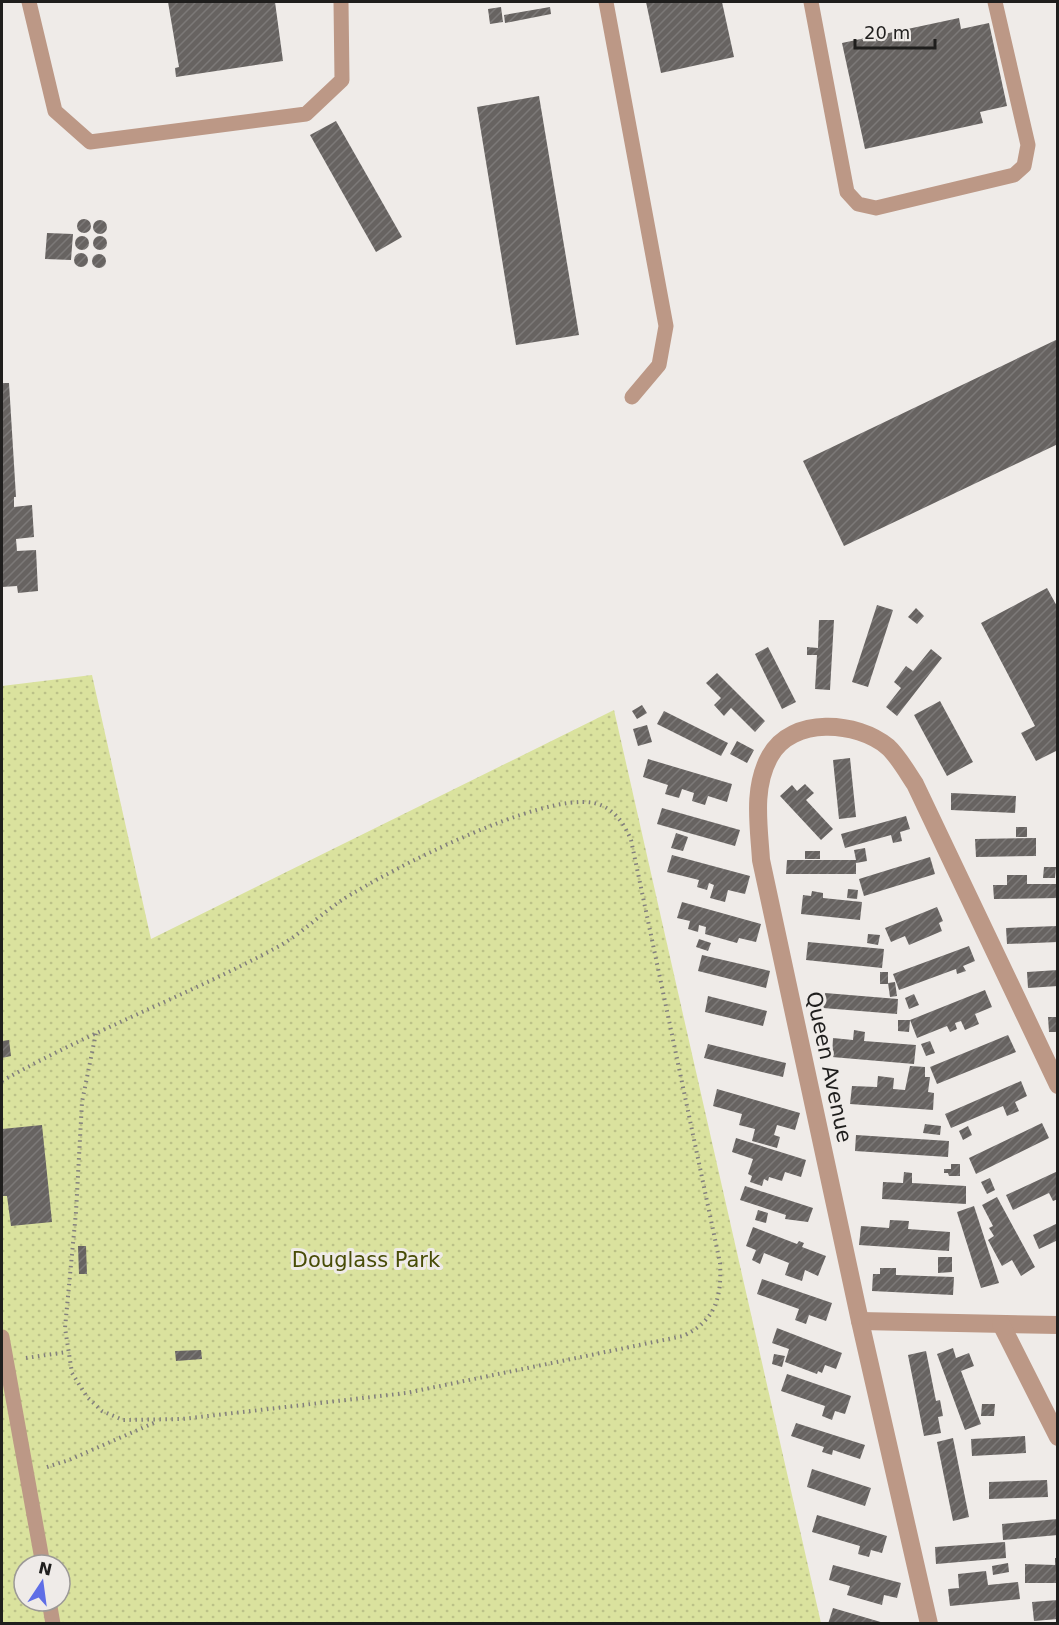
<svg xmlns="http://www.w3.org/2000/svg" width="1059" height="1625" font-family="'DejaVu Sans',sans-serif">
<defs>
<pattern id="park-dots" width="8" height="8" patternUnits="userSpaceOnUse" patternTransform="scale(1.5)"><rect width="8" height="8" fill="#dae29e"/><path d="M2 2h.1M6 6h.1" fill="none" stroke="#bbc188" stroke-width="1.8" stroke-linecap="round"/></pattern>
<pattern id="building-hatch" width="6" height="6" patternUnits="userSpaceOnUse" patternTransform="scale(1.5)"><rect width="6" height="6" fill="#676361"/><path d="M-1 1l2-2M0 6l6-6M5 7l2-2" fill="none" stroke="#7c7978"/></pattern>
</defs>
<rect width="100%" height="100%" fill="#efebe8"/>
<path fill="url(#park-dots)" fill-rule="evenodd" d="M92,675L151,939L614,710L821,1623H2V686ZM24,1565H60V1601H24Z"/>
<g fill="url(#building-hatch)">
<polygon points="168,2 275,2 283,61 176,77 175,68 179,67"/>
<polygon points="646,2 722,2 734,57 661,73"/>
<polygon points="501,7 503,22 490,24 488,9"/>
<polygon points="550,7 551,14 505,23 504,15"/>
<polygon points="959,18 961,29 989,23 1007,106 980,112 983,123 865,149 842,43"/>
<polygon points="539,96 579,335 516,345 477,107"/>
<polygon points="336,121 402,237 376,252 310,135"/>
<circle cx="84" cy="226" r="7"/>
<circle cx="100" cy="227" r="7"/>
<polygon points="47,233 73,234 71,260 45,259"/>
<circle cx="100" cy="243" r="7"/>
<circle cx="82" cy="243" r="7"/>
<circle cx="81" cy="260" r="7"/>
<circle cx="99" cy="261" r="7"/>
<polygon points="1058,339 1058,444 844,546 803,461"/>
<polygon points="2,383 9,383 16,497 14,497 14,507 32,505 34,537 16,539 17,551 36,550 38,591 18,593 17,586 2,587"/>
<polygon points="1047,588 1058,608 1058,750 1036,761 1021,733 1035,726 981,623"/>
<polygon points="877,605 893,610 868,687 852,682"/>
<polygon points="916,608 924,616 917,624 908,617"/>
<polygon points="819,620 834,620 830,690 815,689 817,655 807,655 807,647 818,648"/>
<polygon points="768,647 796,702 782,709 755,654"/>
<polygon points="931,649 942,658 897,716 886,707 901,688 894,682 906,666 913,671"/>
<polygon points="717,673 765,721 755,732 731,708 724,716 714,705 721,698 706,683"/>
<polygon points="940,701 973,762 947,776 914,715"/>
<polygon points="642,705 647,713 637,719 632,711"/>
<polygon points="664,711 728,743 721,756 657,724"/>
<polygon points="647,725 652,742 638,746 633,729"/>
<polygon points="737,741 754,750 747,763 730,754"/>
<polygon points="850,758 856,817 839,819 833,760"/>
<polygon points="648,759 732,784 727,802 708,796 705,805 692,801 694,793 682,789 679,798 665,794 668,785 643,777"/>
<polygon points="805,784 814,793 806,800 833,829 821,840 780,796 792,785 797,791"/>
<polygon points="951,793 1016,796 1015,813 951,810"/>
<polygon points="662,808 740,830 735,846 657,824"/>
<polygon points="906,816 910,829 900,832 902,841 893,843 891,835 845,848 841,834"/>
<rect x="1016" y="827" width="11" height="10"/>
<polygon points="676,833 688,837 683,851 671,848"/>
<polygon points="1036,838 1036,856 976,857 975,839"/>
<polygon points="865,848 867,861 856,863 856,874 786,874 787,860 856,860 854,850"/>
<rect x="805" y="851" width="15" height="8"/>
<polygon points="672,855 750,876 745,894 728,890 725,902 710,898 714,885 709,883 707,890 697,887 699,880 667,872"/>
<polygon points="930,857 935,874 864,896 859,879"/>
<polygon points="1044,867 1056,867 1055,878 1043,878"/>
<polygon points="1007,875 1027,875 1027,884 1058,884 1058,898 994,899 993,885 1007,885"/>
<polygon points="848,889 858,890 857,899 847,898"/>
<polygon points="812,891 823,893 823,898 862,902 860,920 801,914 803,895 811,896"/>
<polygon points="682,902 761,924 756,942 739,938 737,943 705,934 706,927 699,925 698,932 688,929 690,921 677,918"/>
<polygon points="937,907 943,921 939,923 942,931 909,945 905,936 891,942 885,928"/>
<polygon points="1058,926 1058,942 1007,944 1006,928"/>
<polygon points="868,934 880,935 878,945 867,943"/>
<polygon points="699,939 711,943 708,951 696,947"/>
<polygon points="808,942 884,949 882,968 806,960"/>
<polygon points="969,946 975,961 963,966 966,971 957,974 956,969 899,990 893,974"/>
<polygon points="702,955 770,971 766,988 698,971"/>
<polygon points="1058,970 1058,986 1028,988 1027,972"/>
<rect x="880" y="972" width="8" height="12"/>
<polygon points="895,982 897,996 890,997 888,983"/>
<polygon points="985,990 992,1007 975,1014 979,1024 965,1030 961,1021 955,1023 957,1029 950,1032 947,1026 917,1038 910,1020"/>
<polygon points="825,993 898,999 897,1014 823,1008"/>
<polygon points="914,994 919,1005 909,1009 905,998"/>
<polygon points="708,996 767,1011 763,1026 705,1012"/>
<polygon points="1048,1017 1058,1017 1058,1032 1049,1032"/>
<polygon points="898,1020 910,1020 909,1032 898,1031"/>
<polygon points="854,1030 865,1032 864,1041 916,1045 914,1064 832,1057 833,1038 853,1040"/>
<polygon points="1008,1035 1016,1052 937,1084 930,1067"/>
<polygon points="9,1040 11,1056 2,1058 2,1041"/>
<polygon points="930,1041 935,1053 926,1056 921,1044"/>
<polygon points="708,1044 786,1063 783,1077 704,1058"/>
<polygon points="910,1066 925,1067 925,1077 930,1077 928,1092 934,1093 933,1110 850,1104 852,1086 877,1087 878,1076 894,1078 893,1089 905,1090"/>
<polygon points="1021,1081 1027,1096 1015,1102 1019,1111 1007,1116 1003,1106 951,1128 945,1114"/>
<polygon points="717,1089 800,1113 795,1130 777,1125 774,1135 780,1137 777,1148 752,1141 755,1129 739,1125 742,1114 713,1106"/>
<polygon points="1042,1123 1049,1138 976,1174 969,1158"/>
<polygon points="925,1124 941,1126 940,1135 923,1133"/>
<polygon points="42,1125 52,1222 11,1226 7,1196 2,1196 2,1129"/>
<polygon points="968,1126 972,1135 963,1140 959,1131"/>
<polygon points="856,1135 949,1141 948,1157 855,1151"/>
<polygon points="736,1138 806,1160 801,1177 785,1172 782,1181 769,1177 768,1181 764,1179 762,1186 750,1182 752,1176 748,1174 753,1159 732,1152"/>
<polygon points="951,1164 960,1164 960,1176 949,1176 948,1173 944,1173 944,1169 951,1169"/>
<polygon points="1058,1171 1058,1199 1053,1201 1049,1193 1013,1210 1006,1195"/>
<polygon points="904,1172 912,1173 912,1183 966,1186 966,1204 882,1199 883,1182 903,1183"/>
<polygon points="990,1178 995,1190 987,1194 981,1182"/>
<polygon points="745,1186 813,1208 808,1222 785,1219 786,1215 740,1200"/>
<polygon points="997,1197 1035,1267 1021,1276 1012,1260 1002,1266 988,1240 994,1236 989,1228 993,1226 982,1205"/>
<polygon points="974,1206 999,1283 981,1288 957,1212"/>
<polygon points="758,1210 768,1213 766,1223 755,1220"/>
<polygon points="890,1220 909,1221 908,1229 950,1232 949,1251 859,1245 861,1226 889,1228"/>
<polygon points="1058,1223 1058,1240 1039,1249 1033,1235"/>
<polygon points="753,1227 797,1244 799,1241 804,1243 802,1247 826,1256 818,1276 805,1270 802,1281 785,1275 789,1263 764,1253 760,1264 752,1260 756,1250 746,1246"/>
<polygon points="78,1246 86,1246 87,1274 79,1274"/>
<polygon points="938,1257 952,1257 952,1272 938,1273"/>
<polygon points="880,1268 896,1268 896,1275 954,1277 953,1295 872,1291 873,1274 880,1274"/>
<polygon points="762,1279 832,1303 826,1321 809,1315 806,1324 795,1320 799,1309 757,1294"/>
<polygon points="777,1328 842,1353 836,1369 825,1365 822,1373 818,1371 817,1374 785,1362 789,1349 772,1343"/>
<polygon points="953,1348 956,1358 969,1353 974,1366 961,1371 981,1424 965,1430 937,1354"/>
<polygon points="201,1350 202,1359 176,1361 175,1351"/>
<polygon points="926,1351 936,1401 940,1400 943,1416 938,1417 941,1433 924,1436 908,1355"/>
<polygon points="774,1354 785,1356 782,1367 772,1364"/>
<polygon points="787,1374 851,1396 845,1414 835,1411 832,1420 822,1416 825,1406 781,1391"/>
<polygon points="982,1404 995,1404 994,1416 981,1416"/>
<polygon points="796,1423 865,1445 860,1459 833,1450 832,1455 822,1452 824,1447 791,1436"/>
<polygon points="1025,1436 1026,1453 972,1456 971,1439"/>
<polygon points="953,1438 969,1517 953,1521 937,1442"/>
<polygon points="812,1469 871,1488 865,1506 807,1487"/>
<polygon points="1047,1480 1048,1497 989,1499 989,1482"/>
<polygon points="817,1515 887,1536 882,1553 871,1550 869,1557 858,1554 860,1546 812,1532"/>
<polygon points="1058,1519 1058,1535 1003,1540 1002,1524"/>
<polygon points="1005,1542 1006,1558 936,1564 935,1547"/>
<polygon points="1055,1558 1058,1558 1058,1583 1025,1583 1025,1564 1055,1565"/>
<polygon points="1008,1563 1009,1572 993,1575 992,1566"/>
<polygon points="833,1565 901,1583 897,1598 884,1595 882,1605 847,1595 850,1586 829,1580"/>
<polygon points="986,1571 988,1585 1018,1582 1020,1599 950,1606 948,1589 959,1588 958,1574"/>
<polygon points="1058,1600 1058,1619 1034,1621 1032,1602"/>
<polygon points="833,1608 884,1623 884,1624 828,1624"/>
</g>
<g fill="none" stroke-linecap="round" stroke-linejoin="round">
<g stroke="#827f7d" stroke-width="4" stroke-dasharray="1.5 4.5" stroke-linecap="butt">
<path d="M2,1081C89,1032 183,997 272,950C298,937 318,916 342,900C389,870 541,792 594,803C613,807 624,823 631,840L720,1263C722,1298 715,1321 683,1336L406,1393L182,1419L123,1420L102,1411L87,1397L72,1373L65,1328L76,1212L82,1102L96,1033"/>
<polyline points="26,1358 67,1352"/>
<polyline points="47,1467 69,1460 156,1422"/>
</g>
<g stroke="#bc9886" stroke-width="15">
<polyline points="29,2 55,111 90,142 306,114 342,80 341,2"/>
<polyline points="606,2 666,326 659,365 632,397"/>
<polyline points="811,2 847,192 858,204 876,208 1014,175 1024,166 1028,145 995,2"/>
<polyline points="2,1337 43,1565"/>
<polyline points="49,1601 53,1624"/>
</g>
<g stroke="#bc9886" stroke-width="18">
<polyline points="860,1321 1058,1325"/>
<polyline points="1001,1324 1058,1437"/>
<path d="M929,1624L860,1321L761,860C759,826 752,788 770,756C792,716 857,721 888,747C898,756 907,772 915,784L1058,1085"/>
</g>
</g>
<g text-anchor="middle" stroke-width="6" stroke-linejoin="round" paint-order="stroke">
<g font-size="21" fill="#1f1e1d" stroke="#efebe8">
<text transform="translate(829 1067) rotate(78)" y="7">Queen Avenue</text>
</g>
<g font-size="21" fill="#484c07" stroke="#efebe8">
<text x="366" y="1267">Douglass Park</text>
</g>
</g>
<rect width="1059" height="1625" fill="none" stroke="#1f1e1d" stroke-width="6"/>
<g transform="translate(42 1583) rotate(13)"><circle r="28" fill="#efebe8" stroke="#9c9997" stroke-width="1.5"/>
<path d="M0-4.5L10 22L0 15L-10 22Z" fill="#5f6ee6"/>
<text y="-9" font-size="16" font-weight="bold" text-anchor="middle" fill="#1f1e1d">N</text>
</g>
<path d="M855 39v9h80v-9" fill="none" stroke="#1f1e1d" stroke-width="3"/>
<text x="864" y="39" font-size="18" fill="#1f1e1d" stroke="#efebe8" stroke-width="4.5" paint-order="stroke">20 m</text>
</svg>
